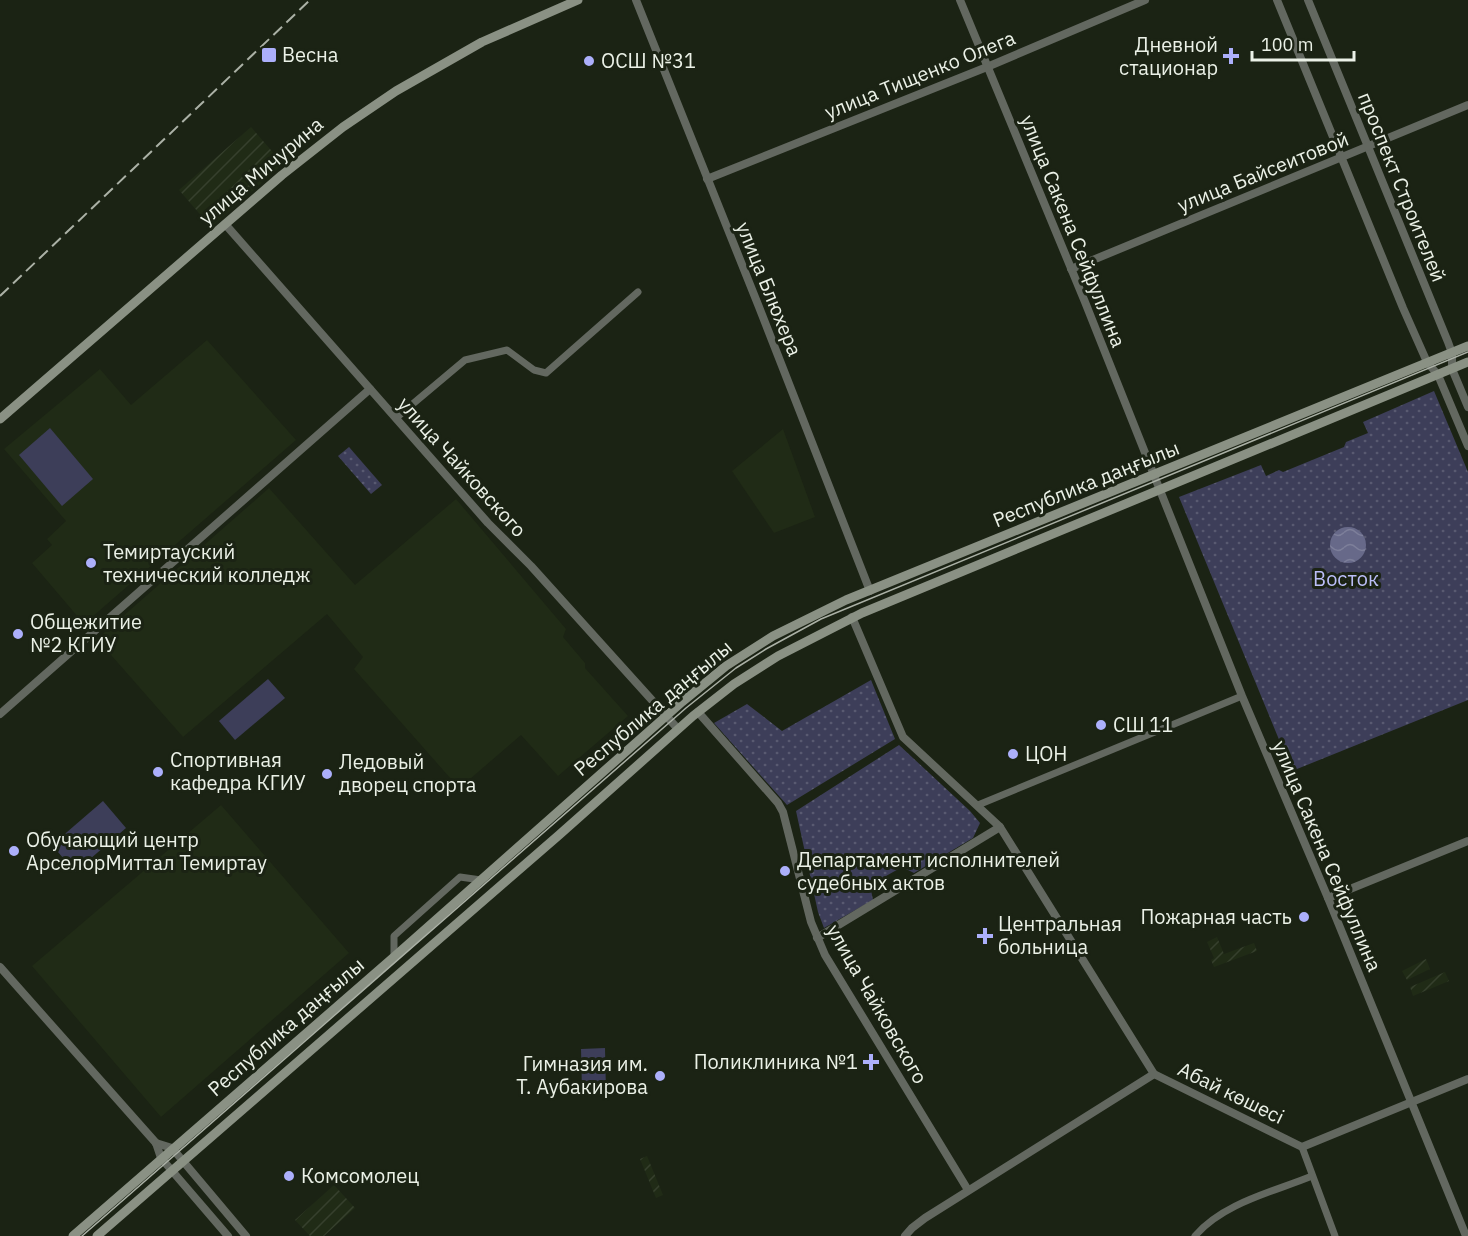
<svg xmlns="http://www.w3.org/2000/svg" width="1468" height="1236" font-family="'IBM Plex Sans',sans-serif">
<defs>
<pattern id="industrial-furrows" width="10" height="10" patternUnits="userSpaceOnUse" patternTransform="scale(1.5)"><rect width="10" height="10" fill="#202b16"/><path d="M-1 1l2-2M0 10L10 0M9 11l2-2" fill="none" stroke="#36402d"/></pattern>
<pattern id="grass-dots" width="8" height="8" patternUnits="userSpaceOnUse" patternTransform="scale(1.5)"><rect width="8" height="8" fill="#3d3e59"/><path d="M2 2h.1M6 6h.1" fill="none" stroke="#595a71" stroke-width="1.8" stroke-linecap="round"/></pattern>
<pattern id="water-waves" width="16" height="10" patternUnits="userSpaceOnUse" patternTransform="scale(1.5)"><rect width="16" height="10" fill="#676989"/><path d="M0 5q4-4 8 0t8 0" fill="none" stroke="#7d7f9a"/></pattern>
</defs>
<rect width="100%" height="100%" fill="#1b2314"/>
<g fill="#202b16">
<polygon points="207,340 296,440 84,624 32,563 52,545 47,539 66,521 4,449 100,369 131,405"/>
<polygon points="783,429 815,517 774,533 732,471"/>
<polygon points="269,488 355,585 456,499 566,629 563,637 585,663 585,668 628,716 558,776 521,735 470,779 451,779 354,669 363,657 327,614 183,737 97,639"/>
<polygon points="221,805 349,953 161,1117 32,966"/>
</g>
<g fill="url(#industrial-furrows)">
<polygon points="251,127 283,164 211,227 179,190"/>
<polygon points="1217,937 1224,954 1254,943 1257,951 1214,967 1211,960 1214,958 1207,942"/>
<polygon points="1426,959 1430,969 1407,980 1402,971"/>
<polygon points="1445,972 1449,981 1413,996 1410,987"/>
<polygon points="647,1156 663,1195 656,1198 640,1159"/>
<polygon points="334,1185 355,1208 324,1236 310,1236 295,1220"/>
</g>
<g fill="url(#grass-dots)">
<polygon points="1434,391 1468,472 1468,700 1292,771 1179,497 1261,465 1266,476 1279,470 1283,472 1344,447 1346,442 1368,433 1363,422"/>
<polygon points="349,447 382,485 371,494 338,456"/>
<polygon points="871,680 895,739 787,805 714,723 747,704 782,731"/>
<polygon points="899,745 970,811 980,823 973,838 914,873 902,867 870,885 873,900 824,928 818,912 796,811"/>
</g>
<g fill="#3d3e59">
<polygon points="50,428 93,479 62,506 19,455"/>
<polygon points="268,679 285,698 235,740 219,721"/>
<polygon points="103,801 126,828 75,872 52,845"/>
<polygon points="605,1048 606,1091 582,1091 581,1049"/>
</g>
<circle fill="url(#water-waves)" cx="1348" cy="545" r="18"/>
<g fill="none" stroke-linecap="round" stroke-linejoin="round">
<g stroke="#636860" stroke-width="7">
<polyline points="396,418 465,360 507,350 534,370 546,373 638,292"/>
<polyline points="978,805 1242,696"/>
<polyline points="394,957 394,936 460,877 481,880"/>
<polyline points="1302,1147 1335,1236"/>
<path d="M1195,1236C1223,1203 1273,1192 1312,1176"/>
</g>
<g stroke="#636860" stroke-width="8">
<polyline points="636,0 759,307 870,591"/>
<polyline points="960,0 1085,302 1242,696 1328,898 1466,1236"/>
<polyline points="1277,0 1403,308 1427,362 1438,375 1468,446"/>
<polyline points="1308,0 1448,342 1452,353 1452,369 1468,407"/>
<polyline points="707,179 987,67 1145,0"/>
<polyline points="225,224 488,523 531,566 678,729"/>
<polyline points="1071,269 1468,105"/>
<polyline points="852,617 903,737 1000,827 1154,1074"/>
<polyline points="698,712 778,803 783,812 811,922 825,955 968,1190"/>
<polyline points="0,714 370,389"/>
<polyline points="1328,898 1468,841"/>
<polyline points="817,938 1000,827"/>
<polyline points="0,967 156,1143 161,1158 228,1236"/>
<polyline points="156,1143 172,1148 246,1236"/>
<polyline points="905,1236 912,1228 925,1218 1154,1074 1302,1147 1468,1079"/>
</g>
<g stroke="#8a9184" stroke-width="9">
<polyline points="0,419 282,175 343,127 396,91 482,42 578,0"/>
<polyline points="73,1236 394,957 682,702 726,666 773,636 846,600 1468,346"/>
<polyline points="97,1236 559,835 693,716 734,684 778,656 862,613 1468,362"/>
</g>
<polyline stroke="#abb1a6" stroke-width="1.5" points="82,1236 686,708 736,668 766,649 821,619 1468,352"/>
<polyline stroke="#abb1a6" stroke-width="2" stroke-dasharray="12 6" stroke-linecap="butt" points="0,296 310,0"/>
</g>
<g fill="#acaffb" stroke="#1b2314" stroke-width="2">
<rect x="261" y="47" width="16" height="16" rx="3"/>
<path d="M1228 47h6v6h6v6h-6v6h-6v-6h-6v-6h6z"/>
<circle cx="589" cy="61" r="6"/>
<circle cx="91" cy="563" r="6"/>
<circle cx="18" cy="634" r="6"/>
<circle cx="1101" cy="725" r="6"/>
<circle cx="1013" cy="754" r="6"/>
<circle cx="158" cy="772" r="6"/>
<circle cx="327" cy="774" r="6"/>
<circle cx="14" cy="851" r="6"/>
<circle cx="785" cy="871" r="6"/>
<circle cx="1304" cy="917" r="6"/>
<path d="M982 927h6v6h6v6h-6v6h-6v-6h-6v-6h6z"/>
<path d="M868 1053h6v6h6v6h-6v6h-6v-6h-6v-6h6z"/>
<circle cx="660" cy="1076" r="6"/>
<circle cx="289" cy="1176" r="6"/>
</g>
<g text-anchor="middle" stroke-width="6" stroke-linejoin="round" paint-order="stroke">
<g font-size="20" fill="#ebf1e7" stroke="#1b2314" text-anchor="start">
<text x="1218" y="52" text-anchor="end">Дневной<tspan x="1218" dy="23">стационар</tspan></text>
<text x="282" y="62">Весна</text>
<text x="601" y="68">ОСШ №31</text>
<text x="103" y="559">Темиртауский<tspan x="103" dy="23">технический колледж</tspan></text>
<text x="30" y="629">Общежитие<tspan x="30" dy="23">№2 КГИУ</tspan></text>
<text x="1113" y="732">СШ 11</text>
<text x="1025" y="761">ЦОН</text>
<text x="170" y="767">Спортивная<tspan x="170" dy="23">кафедра КГИУ</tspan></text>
<text x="339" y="769">Ледовый<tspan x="339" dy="23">дворец спорта</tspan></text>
<text x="26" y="847">Обучающий центр<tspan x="26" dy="23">АрселорМиттал Темиртау</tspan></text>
<text x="797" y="867">Департамент исполнителей<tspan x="797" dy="23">судебных актов</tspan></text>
<text x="1292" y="924" text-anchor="end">Пожарная часть</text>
<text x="998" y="931">Центральная<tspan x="998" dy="23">больница</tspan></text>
<text x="858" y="1069" text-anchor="end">Поликлиника №1</text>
<text x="648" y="1071" text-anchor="end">Гимназия им.<tspan x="648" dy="23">Т. Аубакирова</tspan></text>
<text x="301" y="1183">Комсомолец</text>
</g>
<g font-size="20" fill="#ebf1e7" stroke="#1b2314">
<text transform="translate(920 75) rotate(-22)" y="7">улица Тищенко Олега</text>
<text transform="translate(261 171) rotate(-40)" y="7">улица Мичурина</text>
<text transform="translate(1263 172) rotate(-22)" y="7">улица Байсеитовой</text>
<text transform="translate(1402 187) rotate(68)" y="7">проспект Строителей</text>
<text transform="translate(1073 231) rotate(68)" y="7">улица Сакена Сейфуллина</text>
<text transform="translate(769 289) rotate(68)" y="7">улица Блюхера</text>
<text transform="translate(462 467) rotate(48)" y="7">улица Чайковского</text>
<text transform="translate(1086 484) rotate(-22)" y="7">Республика даңғылы</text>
<text transform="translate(653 708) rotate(-40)" y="7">Республика даңғылы</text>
<text transform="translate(1327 856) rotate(67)" y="7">улица Сакена Сейфуллина</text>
<text transform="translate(877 1004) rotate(60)" y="7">улица Чайковского</text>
<text transform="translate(286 1027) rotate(-41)" y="7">Республика даңғылы</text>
<text transform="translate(1231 1093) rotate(26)" y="7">Абай көшесі</text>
</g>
<g font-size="20" fill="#bbbef7" stroke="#1b2314">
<text x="1346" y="586">Восток</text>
</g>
</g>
<path d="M1252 51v9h102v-9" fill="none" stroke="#ebf1e7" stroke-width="3"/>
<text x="1261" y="51" font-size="18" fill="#ebf1e7" stroke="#1b2314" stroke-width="4.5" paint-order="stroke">100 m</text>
</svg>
